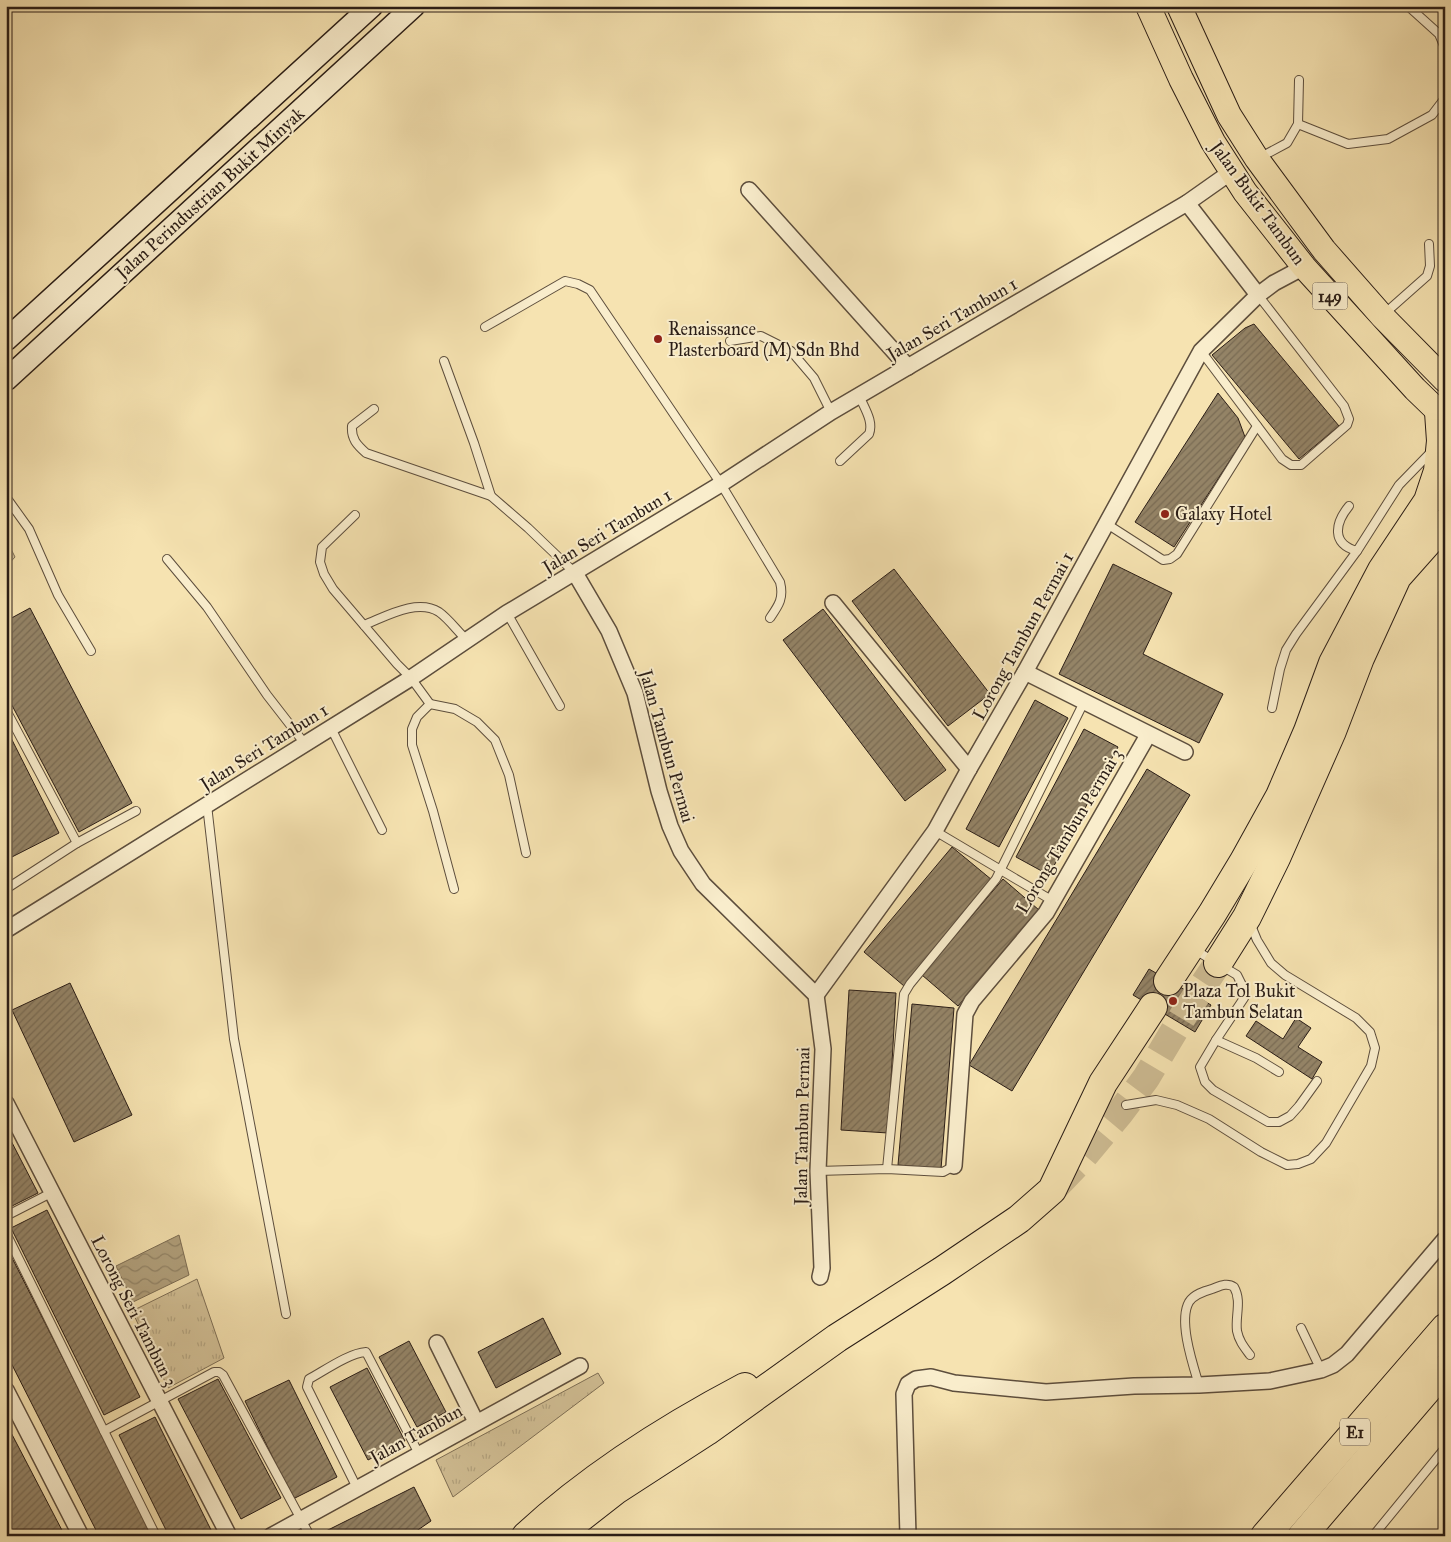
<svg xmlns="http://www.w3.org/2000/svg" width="1451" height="1542" font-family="'IM FELL Great Primer',serif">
<defs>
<pattern id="park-tufts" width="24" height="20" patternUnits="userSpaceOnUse" patternTransform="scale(1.25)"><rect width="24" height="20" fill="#d3c197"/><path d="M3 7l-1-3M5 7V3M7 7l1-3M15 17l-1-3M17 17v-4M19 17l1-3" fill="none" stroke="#b5a581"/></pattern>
<pattern id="water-waves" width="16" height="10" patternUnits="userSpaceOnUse" patternTransform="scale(1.25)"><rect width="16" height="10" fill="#b1a07c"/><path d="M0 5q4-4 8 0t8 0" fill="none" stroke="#908265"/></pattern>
<pattern id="building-hatch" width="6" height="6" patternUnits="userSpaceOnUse" patternTransform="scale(1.25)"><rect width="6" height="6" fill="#948467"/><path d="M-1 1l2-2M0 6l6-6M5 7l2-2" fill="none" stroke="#796b54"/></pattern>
</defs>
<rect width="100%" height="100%" fill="#f6e3b1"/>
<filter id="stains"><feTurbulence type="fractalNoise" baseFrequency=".004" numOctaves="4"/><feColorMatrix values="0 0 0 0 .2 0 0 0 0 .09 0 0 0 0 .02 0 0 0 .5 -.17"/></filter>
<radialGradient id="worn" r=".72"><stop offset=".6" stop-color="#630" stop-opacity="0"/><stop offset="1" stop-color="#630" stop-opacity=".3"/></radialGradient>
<polygon fill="#d3c197" stroke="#7e6f56" points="6,539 15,557 6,567"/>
<g fill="url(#park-tufts)" stroke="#7e6f56">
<polygon points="197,1279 224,1358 168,1388 132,1311"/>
<polygon points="598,1373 604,1383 453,1497 436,1460"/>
</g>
<polygon fill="url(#water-waves)" stroke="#7b6c53" points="179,1235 189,1275 133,1302 116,1266"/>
<g fill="url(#building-hatch)" stroke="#2a1d16">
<polygon points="1254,324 1339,426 1299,459 1212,355 1245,328"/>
<polygon points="1218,393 1238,418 1245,437 1174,547 1135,522"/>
<polygon points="1113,564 1172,593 1143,654 1223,694 1199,743 1059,674"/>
<polygon points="894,569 990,694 948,726 852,601"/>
<polygon points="30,608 132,803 79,832 6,694 6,621"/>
<polygon points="823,609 946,770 905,801 783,640"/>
<polygon points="1035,700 1068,718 999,847 966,829"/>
<polygon points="6,728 59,833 6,860"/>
<polygon points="1084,729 1118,747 1049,875 1016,857"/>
<polygon points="1147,769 1190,795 1012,1091 969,1065"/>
<polygon points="952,847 992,880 904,986 864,952"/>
<polygon points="1003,879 1039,910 958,1006 922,975"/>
<polygon points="1149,969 1211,1005 1195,1032 1133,995"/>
<polygon points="70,983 132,1115 74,1142 12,1010"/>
<polygon points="849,990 896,993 888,1133 841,1130"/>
<polygon points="912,1004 954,1008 941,1169 898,1165"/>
<polygon points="1296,1018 1311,1028 1298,1047 1322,1062 1312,1079 1246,1036 1256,1021 1283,1039"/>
<polygon points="6,1131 38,1193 6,1209"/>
<polygon points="47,1210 140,1397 104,1415 11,1228"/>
<polygon points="6,1246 153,1536 99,1536 6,1353"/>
<polygon points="543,1318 561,1354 496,1388 478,1352"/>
<polygon points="409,1341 446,1412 417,1427 379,1357"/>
<polygon points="367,1368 405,1441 368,1460 330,1387"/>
<polygon points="218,1379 281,1498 241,1519 178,1399"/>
<polygon points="289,1380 337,1477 293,1499 245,1401"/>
<polygon points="155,1417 213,1534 210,1536 169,1536 119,1435"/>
<polygon points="6,1423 65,1536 14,1536 6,1522"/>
<polygon points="414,1487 431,1521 409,1536 328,1536 326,1531"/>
</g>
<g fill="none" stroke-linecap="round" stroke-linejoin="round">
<polyline stroke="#cdbb92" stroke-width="28" stroke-dasharray="28 14" stroke-linecap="butt" points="1056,1186 1079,1162 1119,1114 1146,1078 1186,1011 1218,963"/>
<g stroke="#5d4e3d" stroke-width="10">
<g id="lane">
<polyline points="1408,6 1439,34 1445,48"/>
<polyline points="1298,124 1348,144 1388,139 1432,115 1445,98"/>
<polyline points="1259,158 1287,143 1298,124 1299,80"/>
<polyline points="1383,315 1427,276 1430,266 1429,244"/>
<path d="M485,327L565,281L578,284L590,290L721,484L780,582C784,598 779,605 770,618"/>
<polyline points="730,341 761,336 791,351 814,378 831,412"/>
<polyline points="1201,351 1282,459 1291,465 1301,465 1347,425 1349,419 1344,406 1258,295"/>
<polyline points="444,361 474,443 491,496"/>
<path d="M374,409L352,426C351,439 357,445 366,453L491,496L528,528L575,573"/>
<path d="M840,461L869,434C874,421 864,408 859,395"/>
<polyline points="6,497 29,529 58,595 91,651"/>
<path d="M1349,506C1335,523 1331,544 1357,551L1399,485L1433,450"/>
<polyline points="355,515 322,547 320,562 324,574 333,589 397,664 411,678 430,704"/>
<polyline points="1107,524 1163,560 1170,559 1177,554 1257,426"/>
<polyline points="167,559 207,607 267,695 305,744"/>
<polyline points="507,613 560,706"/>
<path d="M364,625C385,617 417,598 439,612C449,619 458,632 467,640"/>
<polyline points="430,704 417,717 412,729 412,745 433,811 454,889"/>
<polyline points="430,704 455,709 477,722 495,740 509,775 526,853"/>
<polyline points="1272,708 1280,669 1286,650 1296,634 1357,551"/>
<polyline points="6,710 77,843 136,811"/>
<polyline points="331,728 382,830"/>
<polyline points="207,805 234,1039 286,1314"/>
<polyline points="935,831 1053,901"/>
<polyline points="6,889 77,843"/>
<polyline points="1195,950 1237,975 1242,985 1244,998 1216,1040 1256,1058 1279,1072"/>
<polyline points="1216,1040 1200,1067 1205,1082 1213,1090 1268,1122 1279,1122 1290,1116 1299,1106 1317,1081"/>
<polyline points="1126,1105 1156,1100 1177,1105 1209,1119 1261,1152 1287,1165 1298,1164 1311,1159 1326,1143 1371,1066 1375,1048 1370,1032 1356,1018 1285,975 1271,963 1257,940 1250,923"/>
<polyline points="1445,1137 1445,1144"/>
<polyline points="887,1169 904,994 910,984 996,879 1084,702"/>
<polyline points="818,1171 887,1169 943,1172 954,1166"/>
<polyline points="6,1216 53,1192"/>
<polyline points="6,1233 156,1536"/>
<polyline points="1301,1328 1321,1370"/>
<path d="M1199,1385C1193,1365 1178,1321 1189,1302C1194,1294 1205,1291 1212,1289C1220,1286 1227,1282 1234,1287C1242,1301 1235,1316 1237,1331C1239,1341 1244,1347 1250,1355"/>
<polyline points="104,1431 214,1372 219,1372 223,1375 310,1536"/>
<path d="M357,1488L307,1387L309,1379C324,1371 349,1353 366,1352L419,1454"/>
<polyline points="1373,1536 1445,1448"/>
</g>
</g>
<g stroke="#5d4e3d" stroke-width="18">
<g id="street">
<polyline points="749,190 908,367"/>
<polyline points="1187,203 1258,295"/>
<polyline points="575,573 609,631 635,693 659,791 670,826 681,851 703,884 816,995 823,1049 818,1171 822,1268 820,1277"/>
<polyline points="833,603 969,769"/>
<polyline points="1025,672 1185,752"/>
<polyline points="6,930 411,678 507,613 721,484 831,412 1187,203 1231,172"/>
<polyline points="816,995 935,831 969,769 1025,672 1201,351 1258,295 1274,283 1304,267"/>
<polyline points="6,1103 229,1536"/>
<polyline points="954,1166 965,1014 972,1001 1046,913 1148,735"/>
<polyline points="437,1343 476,1422"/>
<polyline points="6,1390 81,1536"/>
<polyline points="271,1536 580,1366"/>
<polyline points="908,1536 904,1394 908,1384 916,1379 931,1377 954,1383 1046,1392 1134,1386 1199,1385 1270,1381 1321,1370 1333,1365 1347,1354 1445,1239"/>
</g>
</g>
<g stroke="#2a1d16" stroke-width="24">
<g id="secondary">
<polyline points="6,340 372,6"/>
<polyline points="6,380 414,6"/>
</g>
</g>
<g stroke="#2a1d16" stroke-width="26">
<g id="primary">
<polyline points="1148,6 1181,79 1213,142 1245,192 1304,267 1415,389 1445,418"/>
<polyline points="1179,6 1229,115 1257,159 1324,250 1382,316 1445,380"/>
</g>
</g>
<g stroke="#2a1d16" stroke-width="30">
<g id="highway">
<polyline points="1218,963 1247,917 1276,858 1332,731 1360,658 1397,577 1445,523"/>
<polyline points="1168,981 1212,914 1244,861 1280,796 1308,731 1333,663 1382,570 1428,501 1438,471 1441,441 1439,412"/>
<path d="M526,1536C591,1476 667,1428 745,1387"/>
<polyline points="557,1536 616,1490 707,1431 837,1338 942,1271 1019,1219 1052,1190 1103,1083 1153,1007"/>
<polyline points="1265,1536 1445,1328"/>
<polyline points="1302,1536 1445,1369"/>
</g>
</g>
<use href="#lane" stroke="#f9edcc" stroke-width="8"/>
<use href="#street" stroke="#f9edcc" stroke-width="15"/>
<use href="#secondary" stroke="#f9edcc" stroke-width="21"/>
<use href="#primary" stroke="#f6e3b1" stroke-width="24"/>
<use href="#highway" stroke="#f6e3b1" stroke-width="28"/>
</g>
<g fill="#8f2418" stroke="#f9edcc" stroke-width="2">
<circle cx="658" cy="339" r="5"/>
<circle cx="1165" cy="514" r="5"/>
<circle cx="1173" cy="1001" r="5"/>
</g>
<g text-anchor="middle" stroke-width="4" stroke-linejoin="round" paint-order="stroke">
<g fill="#f9edcc" stroke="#685b4d" stroke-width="1">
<rect x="1312.5" y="282.5" width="35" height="27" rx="4"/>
<rect x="1340" y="1418.5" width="30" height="27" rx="4"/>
</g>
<g font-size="16" font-weight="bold" fill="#2a1d16">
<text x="1330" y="302">149</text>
<text x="1355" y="1438">E1</text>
</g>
<g font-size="18" fill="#2a1d16" stroke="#f9edcc">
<text transform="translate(210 193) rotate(-42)" y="6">Jalan Perindustrian Bukit Minyak</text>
<text transform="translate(1258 203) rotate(54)" y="6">Jalan Bukit Tambun</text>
<text transform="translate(952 319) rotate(-30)" y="6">Jalan Seri Tambun 1</text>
<text transform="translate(607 531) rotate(-31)" y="6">Jalan Seri Tambun 1</text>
<text transform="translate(1023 636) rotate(-61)" y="6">Lorong Tambun Permai 1</text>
<text transform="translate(667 746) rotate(74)" y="6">Jalan Tambun Permai</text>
<text transform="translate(264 747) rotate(-32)" y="6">Jalan Seri Tambun 1</text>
<text transform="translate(1069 831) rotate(-59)" y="6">Lorong Tambun Permai 3</text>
<text transform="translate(802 1126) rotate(-89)" y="6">Jalan Tambun Permai</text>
<text transform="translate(134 1311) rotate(63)" y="6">Lorong Seri Tambun 3</text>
<text transform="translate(416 1434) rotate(-29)" y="6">Jalan Tambun</text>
</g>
<g font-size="18" fill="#2a1d16" stroke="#f9edcc" text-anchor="start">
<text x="668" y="335">Renaissance<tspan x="668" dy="21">Plasterboard (M) Sdn Bhd</tspan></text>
<text x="1175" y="520">Galaxy Hotel</text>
<text x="1183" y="997">Plaza Tol Bukit<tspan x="1183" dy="21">Tambun Selatan</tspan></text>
</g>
</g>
<rect width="1451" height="1542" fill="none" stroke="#f6e3b1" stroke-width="25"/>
<rect x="8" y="8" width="1436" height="1527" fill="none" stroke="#2a1d16" stroke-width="2.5"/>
<rect x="12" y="12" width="1426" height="1517" fill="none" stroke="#2a1d16"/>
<rect width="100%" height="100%" filter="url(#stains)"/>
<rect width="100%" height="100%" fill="url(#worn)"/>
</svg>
